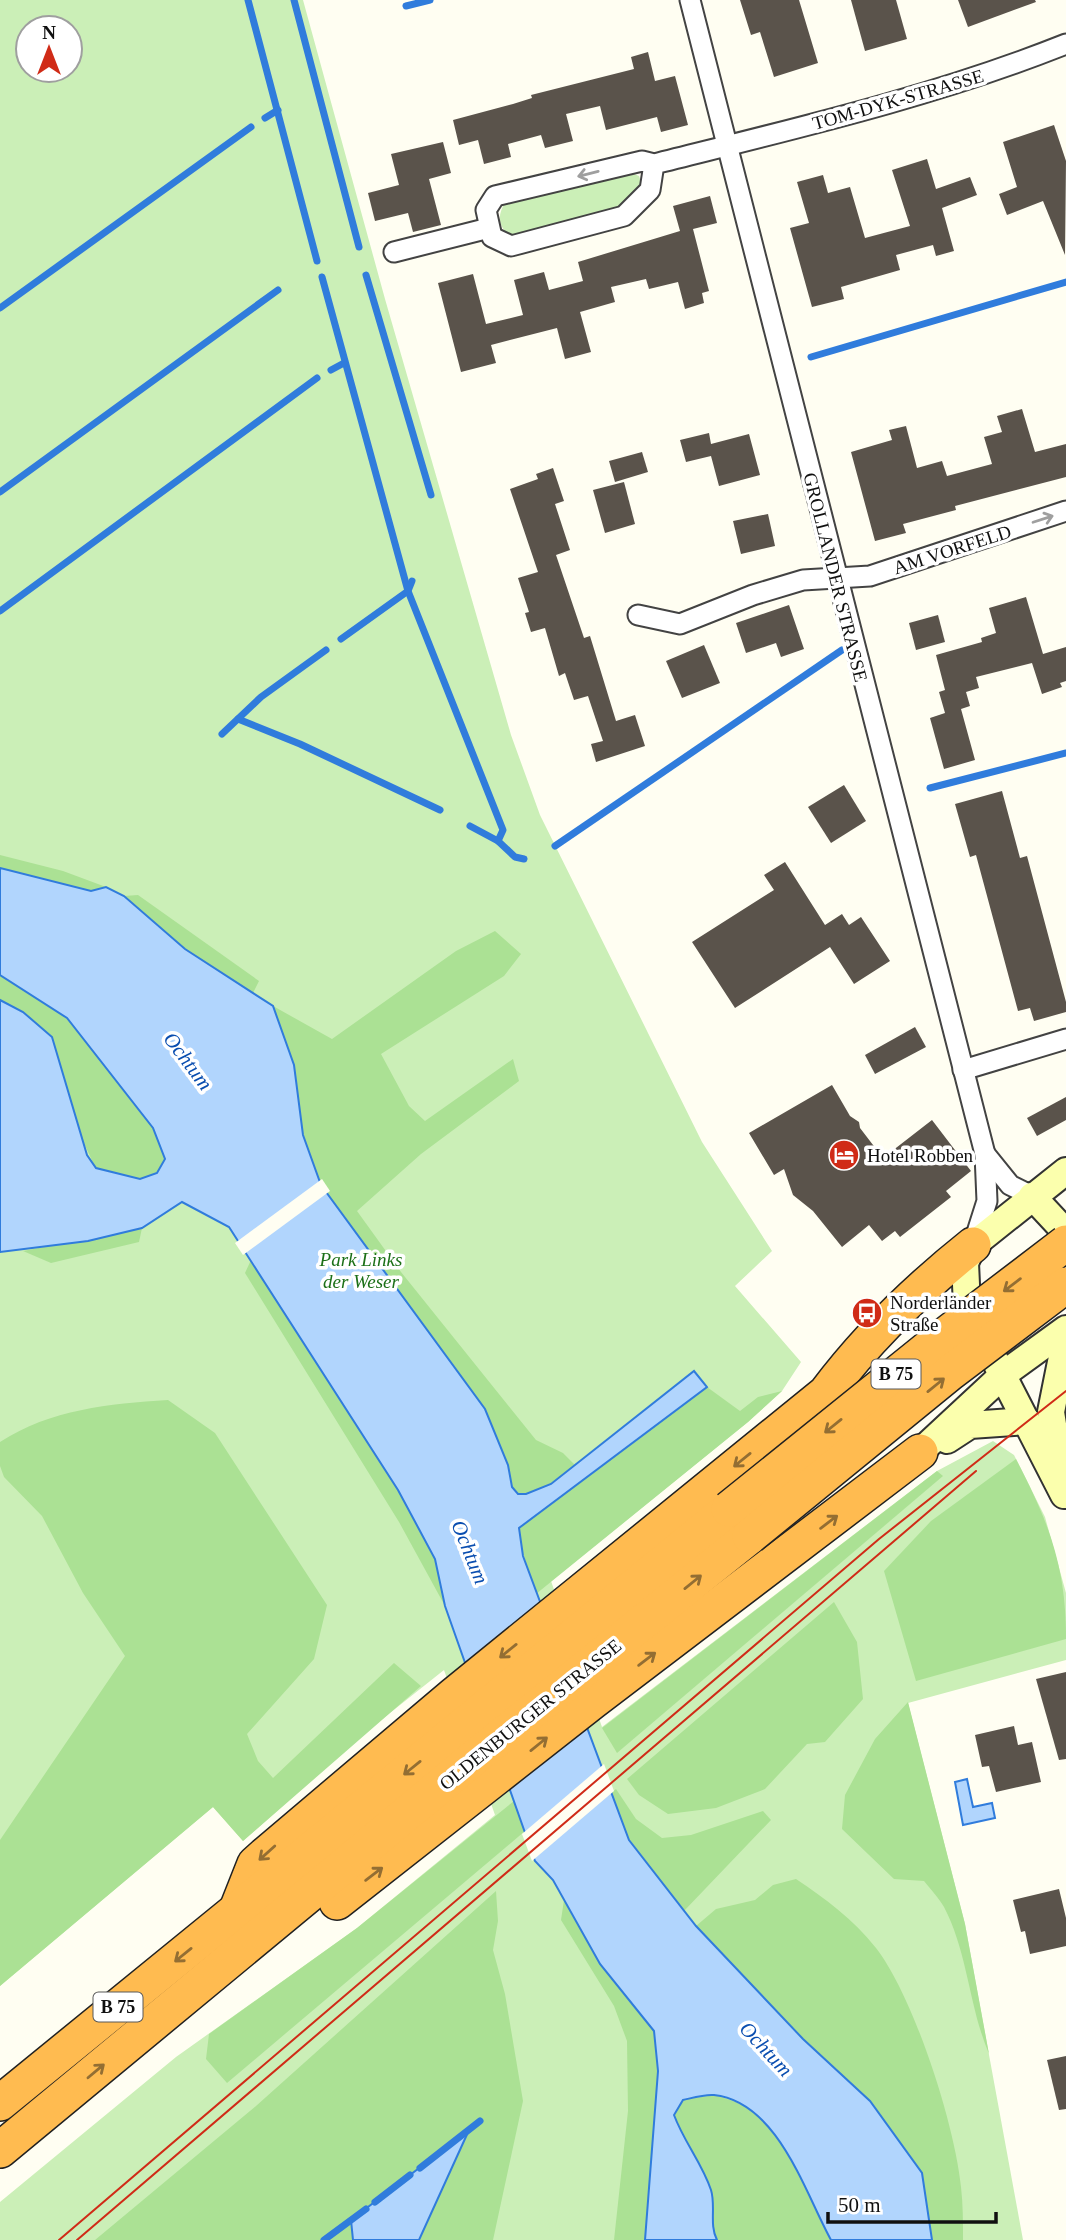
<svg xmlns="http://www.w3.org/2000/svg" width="1066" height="2240" font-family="Georgia,serif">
<rect width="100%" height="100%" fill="#fffef2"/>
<g fill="#cbefb7" fill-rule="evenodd">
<path d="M0,0H303L385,299L511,735L540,815L702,1142L772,1251L735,1286L801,1362L782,1391L748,1422L551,1581L602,1727L937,1471L993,1441L1014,1455L1045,1517L1066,1593V1660L908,1703L965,1924L1023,2240H0V2202L176,2057L357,1928L495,1815L444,1670L361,1736L243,1841L213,1807L0,1986ZM28,28H70V70H28Z"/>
<path d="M629,172L639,176L643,188C616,222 557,228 517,239C500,232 495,218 505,203Z"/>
</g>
<g fill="#abe194">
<polygon points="0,855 63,871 106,887 91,891 0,868"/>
<polygon points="138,895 259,981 253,993 185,949 124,896"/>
<path d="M495,931L521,954L504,976L381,1054L409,1106L425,1121L513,1059L519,1081L421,1154L357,1211L401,1272L536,1440L563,1453L575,1465C559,1477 540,1495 518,1494L512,1487L508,1465L485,1409L321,1185L303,1135L294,1065L273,1006L332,1039L456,951Z"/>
<polygon points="0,975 67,1018 153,1128 165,1159 157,1173 140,1179 96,1169 23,1012 0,1000"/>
<polygon points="142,1228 139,1242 51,1263 23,1251"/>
<polygon points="251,1260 398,1490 435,1559 445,1606 399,1522 245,1273"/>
<polygon points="707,1387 740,1411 758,1397 782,1391 748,1422 536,1594 519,1540 519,1528"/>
<path d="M168,1400L215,1433L327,1605L314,1659L247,1734L258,1761L273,1778L394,1663L421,1686L243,1841L213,1807L0,1986V1840L125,1656L83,1593L42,1516L4,1477L0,1466V1442C51,1409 109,1404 168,1400Z"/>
<path d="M1016,1459C1049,1523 1066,1566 1066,1639L916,1681L884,1571L931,1521Z"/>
<polygon points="937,1471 943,1476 617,1753 602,1728"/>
<polygon points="834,1602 857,1642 863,1699 825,1742 807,1744 765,1789 716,1808 668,1814 639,1795 627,1779"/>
<path d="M908,1702L965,1924L989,2054C969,2007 968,1953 944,1907C939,1898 931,1890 924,1881L894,1879L842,1829L845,1795L875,1739Z"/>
<polygon points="616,1789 636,1819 662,1838 691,1835 763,1811 771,1820 684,1911 629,1839 611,1793"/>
<polygon points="514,1801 525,1831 227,2083 206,2059 209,2034 357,1928"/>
<path d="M796,1879C826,1899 853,1919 876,1948C914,1997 955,2125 961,2187C963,2204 963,2222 963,2240H932L922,2173L870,2101L803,2039L696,1926L716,1909L755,1900L773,1885Z"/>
<polygon points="496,1891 498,1921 493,1950 505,1994 523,2101 493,2240 419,2240 468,2132 351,2220 353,2240 95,2240 256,2106"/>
<polygon points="564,1900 600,1964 654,2031 658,2071 645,2240 614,2240 628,2111 627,2041 614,2006 561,1920"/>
<path d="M714,2095C724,2098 735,2101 744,2106C787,2130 808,2199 831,2240H717C709,2225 715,2206 711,2190C702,2163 684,2142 674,2115L682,2100Z"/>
</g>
<g fill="#b1d5fd" stroke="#307cdc" stroke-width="2">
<path d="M0,868L91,891L106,887L124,896L185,949L273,1006L294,1065L303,1135L321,1185L485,1409L508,1465L512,1487L518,1494H526L551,1484L694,1371L707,1387L519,1528L523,1556L629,1840L696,1926L803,2039L870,2101L922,2173L932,2240H831C805,2193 778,2102 714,2095C705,2094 692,2098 683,2100L674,2115C684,2142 702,2163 711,2190C716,2206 709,2225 717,2240H645L658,2071L654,2031L600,1964L553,1880L535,1861L445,1606L435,1559L398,1490L229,1227L182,1202L142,1228L88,1241L0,1252V1000L23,1012L52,1037L87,1155L96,1168L140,1179L157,1173L165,1159L153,1128L67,1018L0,975Z"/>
<polygon points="967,1779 973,1807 992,1803 995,1818 963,1825 955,1782"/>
<polygon points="469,2130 419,2240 353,2240 351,2220"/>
</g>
<g fill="#fffef2">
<polygon points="322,1179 330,1191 243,1255 235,1243"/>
<polygon points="604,1764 614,1791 532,1861 522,1834"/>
</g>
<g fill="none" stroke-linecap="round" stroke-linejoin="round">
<g stroke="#307cdc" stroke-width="7">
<polyline points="248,0 317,261"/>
<polyline points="294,0 359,247"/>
<polyline points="406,6 430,0"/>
<polyline points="265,118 278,110"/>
<polyline points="366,275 431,495"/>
<polyline points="322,277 408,591 503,830 498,841"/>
<polyline points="0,308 251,127"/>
<polyline points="811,357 1066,282"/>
<polyline points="331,370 344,363"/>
<polyline points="0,492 278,290"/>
<polyline points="0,611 317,378"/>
<polyline points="341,639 408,591 412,581"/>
<polyline points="238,719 300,744 440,810"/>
<polyline points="222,734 261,697 326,650"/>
<polyline points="930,788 1066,753"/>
<polyline points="470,826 498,841 515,857 524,859"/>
<polyline points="555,846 842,650"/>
<polyline points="420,2168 480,2121"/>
<polyline points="375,2202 410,2175"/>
<polyline points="324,2240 366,2209"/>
</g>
</g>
<g fill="#5a534b">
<polygon points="740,0 799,0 818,63 774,77 760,32 751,35"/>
<polygon points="851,0 896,0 907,39 865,51"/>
<polygon points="958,0 1035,0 1036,2 968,27"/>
<polygon points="648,52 655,81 675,76 688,125 661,132 657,117 606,130 600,106 566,114 573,141 545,148 541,135 508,144 511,157 484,164 478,140 459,145 453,120 513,104 532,98 531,95 634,69 631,57"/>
<polygon points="1054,125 1066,161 1065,255 1043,201 1007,215 999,194 1017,187 1003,142"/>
<polygon points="443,142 451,173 429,179 441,225 413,232 408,213 375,221 368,193 399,185 391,154"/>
<polygon points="927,159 936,189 970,177 977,195 942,208 954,251 936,256 933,245 896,255 900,270 841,287 844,299 812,307 790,228 809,223 797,182 823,175 828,193 850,187 865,238 910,226 892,170"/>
<polygon points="710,196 717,223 693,229 709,291 702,293 704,303 685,309 678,282 649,289 646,279 611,287 615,302 580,312 591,352 565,359 557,328 491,345 496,363 461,372 438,283 473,274 486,324 523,315 514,280 544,272 549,290 583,281 578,262 680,231 673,206"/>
<polygon points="1022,409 1035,452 1066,444 1066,477 955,506 956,510 903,524 906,533 875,541 851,452 892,440 889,430 906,426 917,468 942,461 947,476 992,464 984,437 1002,432 997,416"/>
<polygon points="709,433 711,444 749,434 760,475 719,486 711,456 686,462 680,440"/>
<polygon points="642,452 648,472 615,482 609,461"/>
<polygon points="553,468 564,501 555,504 570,550 556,555 584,638 590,636 616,721 635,715 645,746 596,762 591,744 603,741 588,696 574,700 565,673 559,676 545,628 531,632 525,613 529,612 518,578 538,572 510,489 538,479 536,474"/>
<polygon points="624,482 635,524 605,533 593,490"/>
<polygon points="768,514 775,546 741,554 733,521"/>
<polygon points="1026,597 1043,654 1066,647 1066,681 1060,683 1062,687 1042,694 1032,663 976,677 979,688 966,692 970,706 961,709 975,760 944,769 930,718 945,713 939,692 945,690 936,655 982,642 981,638 996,633 989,608"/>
<polygon points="789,605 804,649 781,657 776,643 746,653 736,623"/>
<polygon points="938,615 945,642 916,650 909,623"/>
<polygon points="704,645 720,683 682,698 666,661"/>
<polygon points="844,785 866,821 831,843 808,807"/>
<polygon points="1002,791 1020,858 1027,856 1066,1002 1066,1012 1034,1021 1030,1008 1018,1011 976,855 970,857 955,804"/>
<polygon points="785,862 825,925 842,914 849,925 861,917 890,961 854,984 830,947 735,1008 692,942 774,890 764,875"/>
<polygon points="915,1027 926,1047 875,1074 865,1055"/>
<polygon points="832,1085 850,1116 859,1122 860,1128 883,1158 932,1120 971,1171 946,1191 951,1197 900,1237 895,1231 882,1241 869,1225 842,1247 813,1211 793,1195 784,1169 774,1175 749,1133"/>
<polygon points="1066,1097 1066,1120 1037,1136 1027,1118"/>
<polygon points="1066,1672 1066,1759 1059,1760 1036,1679"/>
<polygon points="1014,1726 1018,1745 1032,1742 1041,1782 996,1792 989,1766 982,1767 975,1735"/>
<polygon points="1059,1889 1066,1918 1066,1946 1030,1954 1025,1931 1021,1932 1013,1900"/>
<polygon points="1066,2056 1066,2109 1059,2110 1047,2060"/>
</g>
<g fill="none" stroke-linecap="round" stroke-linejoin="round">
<g stroke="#434343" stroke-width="23">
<g id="street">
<polyline points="690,0 985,1154 987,1201 973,1245"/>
<path d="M654,164L650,190L624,216L511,246L492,237L486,210L495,196L642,161L654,164C793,129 933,97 1066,44"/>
<polyline points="394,252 489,228"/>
<polyline points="638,615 680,624 753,595 803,580 870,576 1066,511"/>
<polyline points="963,1070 1066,1039"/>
<polyline points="985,1154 1010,1185 1032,1196"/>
</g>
</g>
<g stroke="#323232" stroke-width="30">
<g id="secondary">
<polyline points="1032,1196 1059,1225 1066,1240"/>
<polyline points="947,1440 970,1425 1027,1421"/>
<polyline points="920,1452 1004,1374 1066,1329"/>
<polyline points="1060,1468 1051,1412 1066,1337"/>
<polyline points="1064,1495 967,1306 965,1263 973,1245 1066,1171"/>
</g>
</g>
<g stroke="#212121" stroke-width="38">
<g id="highway">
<polyline points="337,1902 593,1701 920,1452"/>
<path d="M236,1912L255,1864L265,1855L454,1695L826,1393C868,1337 919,1288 973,1245"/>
<polyline points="0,2103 729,1509"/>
<polyline points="0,2150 475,1757 750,1536"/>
</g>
</g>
<use href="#street" stroke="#fff" stroke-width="19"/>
<use href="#secondary" stroke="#fbffad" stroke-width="26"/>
<use href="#highway" stroke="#ffbb50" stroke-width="35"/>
<g stroke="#d02b17" stroke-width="2">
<polyline points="59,2240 879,1539 1066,1391"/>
<polyline points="77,2240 976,1471"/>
</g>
<g stroke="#212121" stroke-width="38" stroke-linecap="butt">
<g id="highway-bridge">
<polyline points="729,1509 935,1343 1066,1243"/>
<polyline points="750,1536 951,1372 1066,1285"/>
</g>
</g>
<use href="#highway-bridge" stroke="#ffbb50" stroke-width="35"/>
</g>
<defs><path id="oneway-shaft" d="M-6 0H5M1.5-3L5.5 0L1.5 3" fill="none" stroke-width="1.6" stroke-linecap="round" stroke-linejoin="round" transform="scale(1.75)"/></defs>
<g stroke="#9f9f9f">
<use href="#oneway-shaft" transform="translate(588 174) rotate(166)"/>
<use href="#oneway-shaft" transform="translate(1043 519) rotate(-18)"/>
</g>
<g stroke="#936e33">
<use href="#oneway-shaft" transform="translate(1012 1285) rotate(143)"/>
<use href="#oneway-shaft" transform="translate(936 1385) rotate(-39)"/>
<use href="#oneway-shaft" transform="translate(833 1426) rotate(141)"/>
<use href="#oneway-shaft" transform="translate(742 1460) rotate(141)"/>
<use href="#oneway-shaft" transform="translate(829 1522) rotate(-37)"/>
<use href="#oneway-shaft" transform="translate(693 1582) rotate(-39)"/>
<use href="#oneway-shaft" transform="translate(508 1651) rotate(141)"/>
<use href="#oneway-shaft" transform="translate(647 1659) rotate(-37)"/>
<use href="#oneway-shaft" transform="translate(539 1744) rotate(-39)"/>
<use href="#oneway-shaft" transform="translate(412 1768) rotate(141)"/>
<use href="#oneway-shaft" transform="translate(267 1853) rotate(138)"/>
<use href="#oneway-shaft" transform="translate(374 1874) rotate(-37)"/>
<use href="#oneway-shaft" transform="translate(183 1955) rotate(141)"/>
<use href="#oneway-shaft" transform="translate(96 2071) rotate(-40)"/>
</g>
<defs>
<g id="hotel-disc" transform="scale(1.575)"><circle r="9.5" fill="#d02b17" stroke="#fff"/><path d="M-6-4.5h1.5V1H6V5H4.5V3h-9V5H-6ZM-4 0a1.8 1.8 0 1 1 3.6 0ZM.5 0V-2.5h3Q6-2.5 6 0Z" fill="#fff"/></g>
<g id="bus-disc" transform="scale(1.575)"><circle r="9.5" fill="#d02b17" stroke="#fff"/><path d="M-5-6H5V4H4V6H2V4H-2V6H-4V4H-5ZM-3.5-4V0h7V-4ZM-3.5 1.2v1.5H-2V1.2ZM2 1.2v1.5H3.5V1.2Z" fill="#fff"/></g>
</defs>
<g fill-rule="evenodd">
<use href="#hotel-disc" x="844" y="1155"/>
<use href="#bus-disc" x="867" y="1313"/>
</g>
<g text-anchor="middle" stroke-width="7" stroke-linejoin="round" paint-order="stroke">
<g fill="#fff" stroke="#585858" stroke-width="2">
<rect x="871.5" y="1359.5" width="49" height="29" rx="5"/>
<rect x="93.5" y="1992.5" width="49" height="29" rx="5"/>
</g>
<g font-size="18" font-weight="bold" fill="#101010">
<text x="896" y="1380">B 75</text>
<text x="118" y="2013">B 75</text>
</g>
<g font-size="19" fill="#101010" stroke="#fff">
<text transform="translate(898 99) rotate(-16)" y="7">TOM-DYK-STRASSE</text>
<text transform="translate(952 549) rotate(-18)" y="7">AM VORFELD</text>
<text transform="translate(836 577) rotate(76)" y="7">GROLLANDER STRASSE</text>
<text transform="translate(530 1714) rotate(-39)" y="7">OLDENBURGER STRASSE</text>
</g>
<g font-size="19" fill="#101010" stroke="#fff" text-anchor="start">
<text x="867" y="1162">Hotel Robben</text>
<text x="890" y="1309">Norderländer<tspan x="890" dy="22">Straße</tspan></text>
</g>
<g font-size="19" font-style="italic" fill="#1c7018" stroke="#fff">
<text x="361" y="1266">Park Links<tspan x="361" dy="22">der Weser</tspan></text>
</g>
<g font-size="21" font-style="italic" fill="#0a4eb0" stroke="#fff">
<text transform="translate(188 1061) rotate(53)" y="7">Ochtum</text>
<text transform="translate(470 1552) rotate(68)" y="7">Ochtum</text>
<text transform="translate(766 2049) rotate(47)" y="7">Ochtum</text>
</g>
</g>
<g transform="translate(49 49)"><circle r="33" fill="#ffffff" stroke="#9f9f9f" stroke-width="2"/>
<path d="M0-5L12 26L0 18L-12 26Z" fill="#d02b17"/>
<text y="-10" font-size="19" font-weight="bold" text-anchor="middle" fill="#101010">N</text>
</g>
<path d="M828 2212v10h168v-10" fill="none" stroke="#101010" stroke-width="3.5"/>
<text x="838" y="2212" font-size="21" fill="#101010" stroke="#ffffff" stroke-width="5" paint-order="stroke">50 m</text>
</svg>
